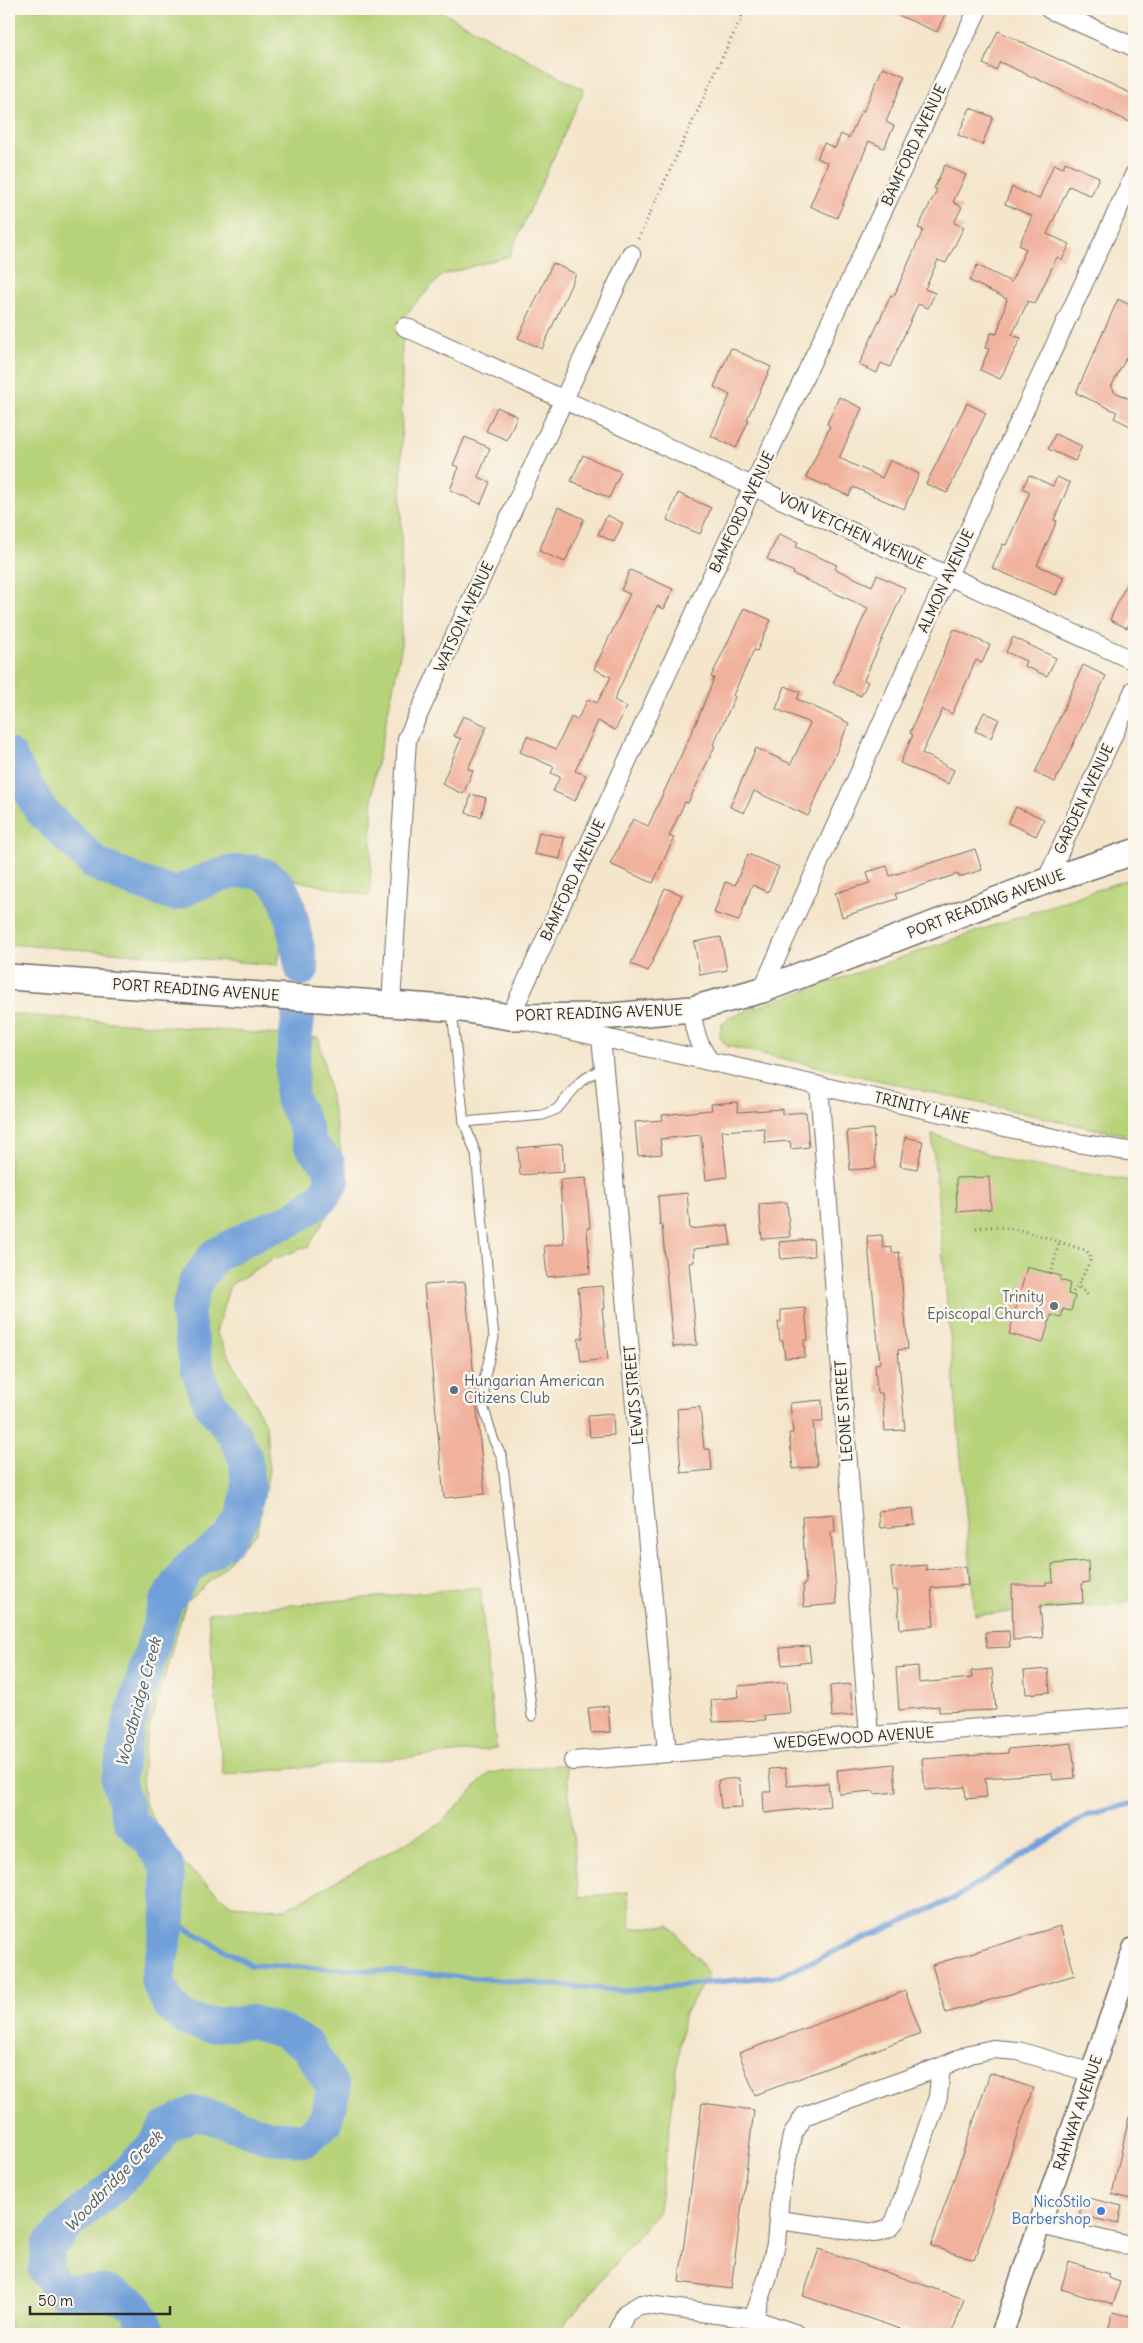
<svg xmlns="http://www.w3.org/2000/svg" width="1143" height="2343" font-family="Delius,sans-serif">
<rect width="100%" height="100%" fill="#fbf7ec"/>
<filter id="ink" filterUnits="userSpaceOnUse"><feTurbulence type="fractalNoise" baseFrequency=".02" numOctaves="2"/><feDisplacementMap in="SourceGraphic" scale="10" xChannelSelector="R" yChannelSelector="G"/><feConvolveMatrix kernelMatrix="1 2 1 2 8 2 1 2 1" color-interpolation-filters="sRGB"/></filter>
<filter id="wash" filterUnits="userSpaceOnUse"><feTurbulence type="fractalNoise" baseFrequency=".0096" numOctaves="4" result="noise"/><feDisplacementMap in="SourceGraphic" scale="20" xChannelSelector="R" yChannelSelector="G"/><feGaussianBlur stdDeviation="1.12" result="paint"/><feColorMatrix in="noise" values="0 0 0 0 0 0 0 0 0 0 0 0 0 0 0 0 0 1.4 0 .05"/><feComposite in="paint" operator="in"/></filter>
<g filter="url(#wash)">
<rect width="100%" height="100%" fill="#f4e5cb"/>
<g fill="#b7d379" stroke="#717f52">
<polygon points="9,9 437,9 584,90 509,256 442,275 402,318 401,650 373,783 370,896 289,879 278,965 9,944"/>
<polygon points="1134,877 1134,1136 1090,1128 727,1046 719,1037 722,1024 729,1017"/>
<polygon points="9,1014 319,1038 347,1182 309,1246 271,1260 230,1285 216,1332 266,1425 269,1470 257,1531 217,1575 186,1602 146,1739 142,1774 144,1802 175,1857 231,1905 286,1909 441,1823 489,1773 566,1764 579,1897 628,1892 631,1929 670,1925 709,1974 684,2015 659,2210 557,2334 9,2334"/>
<polygon points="932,1134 1011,1162 1134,1181 1134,1602 975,1615"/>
<polygon points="480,1587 496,1749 223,1775 208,1613"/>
</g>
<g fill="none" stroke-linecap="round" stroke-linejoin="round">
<polyline stroke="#709fd9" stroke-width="5.5" points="169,1919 251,1965 408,1972 623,1991 779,1976 953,1899 1088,1815 1134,1803"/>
<g stroke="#709fd9" stroke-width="34">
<path d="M9,755L41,811L96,864L138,882L175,894C206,879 265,850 285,897C293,916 297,948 302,969"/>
<polyline points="150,2334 135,2305 109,2293 59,2290 45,2270 48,2247 72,2221 114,2186 156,2143 165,2128 194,2113 217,2119 269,2137 305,2140 325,2122 334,2089 308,2046 284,2032 252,2022 207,2025 187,2020 170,2006 157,1981 169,1919 167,1866 149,1840 130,1821 118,1780 128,1728 166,1602 188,1568 227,1540 242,1517 248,1494 246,1459 234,1434 210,1404 197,1368 187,1313 195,1283 215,1255 253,1235 293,1219 322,1198 333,1181 328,1163 311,1146 303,1121 291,1097 292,1066 298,1018"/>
</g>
</g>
<g id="blocks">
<g fill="#f1b29d">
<polygon points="884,9 947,9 937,32"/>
<polygon points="998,31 1134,95 1134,112 1130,122 1000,62 996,70 983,64"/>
<polygon points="883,67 905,76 886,122 894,126 884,148 869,141 837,218 810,206 828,163 817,158 824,143 835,148 841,134 849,138 861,111 863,112"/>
<polygon points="970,108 993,117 982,145 958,135"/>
<polygon points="1065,162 1099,177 1091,196 1069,186 1047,234 1070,244 1062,260 1057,257 1035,304 1028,301 1012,335 1021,338 1000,379 980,370 989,349 985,348 991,333 997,334 1007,299 970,281 977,265 1011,282 1026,249 1019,245 1032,216 1005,204 1012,187 1039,199 1054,164 1063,168"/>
<polygon points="945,165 966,175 953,202 962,207 954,223 964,227 946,263 938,260 925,289 935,293 928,308 918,304 890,367 881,363 877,373 859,365 891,295 894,296 923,230 918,228 937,190 934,188"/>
<polygon points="553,263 576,274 542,349 518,338"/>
<polygon points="1118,299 1134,307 1134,352 1130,360 1126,358 1111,387 1114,389 1113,391 1134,401 1134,428 1114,418 1117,412 1076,393"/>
<polygon points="731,348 771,367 747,419 749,420 736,448 711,436 730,395 714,387"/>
<polygon points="839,397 862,408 839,458 882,478 890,460 919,474 904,509 853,487 849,496 806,477 830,426 827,424"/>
<polygon points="967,403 986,413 947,493 926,484"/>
<polygon points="497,407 517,416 507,440 486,431"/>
<polygon points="1055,434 1082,446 1075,461 1048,449"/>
<polygon points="465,437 490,448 478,477 490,482 481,504 450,490 459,467 453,465"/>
<polygon points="583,455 621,472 609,498 571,481"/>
<polygon points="1029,475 1053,486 1057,477 1070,483 1054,520 1057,521 1037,565 1064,577 1056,595 992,568 1003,544 1006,545 1030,492 1023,488"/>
<polygon points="678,493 711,508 700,534 667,520"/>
<polygon points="558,507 584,519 565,562 539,551"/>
<polygon points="607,515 623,523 614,542 598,534"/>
<polygon points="779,534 798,542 796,547 837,565 835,569 872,586 877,575 905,588 864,680 868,682 861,696 833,683 868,608 793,574 794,572 767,559"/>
<polygon points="1134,567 1134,613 1127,628 1110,620"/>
<polygon points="630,570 673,589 664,609 657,606 614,700 627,707 615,730 598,721 575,771 586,775 575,801 553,791 560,777 551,773 554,767 520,752 527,736 556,749 571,717 577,720 588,699 597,703 611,677 594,669 630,594 621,590"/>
<polygon points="744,608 771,620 757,651 754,650 733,695 735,697 713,745 715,746 688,803 685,802 669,836 674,838 653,883 610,864 633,819 648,826 696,723 714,678 711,677"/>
<polygon points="954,629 990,645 982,663 976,660 952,714 943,709 922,753 954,770 948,784 900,763 913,735 910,733"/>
<polygon points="1013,637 1056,658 1047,676 1024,666 1026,661 1006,652"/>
<polygon points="1083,665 1106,676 1055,782 1035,773"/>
<polygon points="785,686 800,692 797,699 849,723 808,816 754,791 744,813 730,807 756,748 791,764 810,723 776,709"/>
<polygon points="984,712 999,719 991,738 975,731"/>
<polygon points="463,716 487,726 468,769 473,771 463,794 442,784 461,739 454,736"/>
<polygon points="471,794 486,798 481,817 466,813"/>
<polygon points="1016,807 1044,819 1036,836 1008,823"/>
<polygon points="539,832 564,838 560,859 534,854"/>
<polygon points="975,849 982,870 959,877 958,874 895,894 897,899 842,917 835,893 870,883 867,872 887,866 890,876"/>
<polygon points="748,854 779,867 768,892 752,885 739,921 714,913 725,882 735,885"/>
<polygon points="665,888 682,895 648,971 631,964"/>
<polygon points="721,937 727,970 700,975 694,942"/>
<polygon points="737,1102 738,1112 782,1109 782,1114 806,1112 809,1147 791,1149 790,1141 765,1143 764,1128 722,1131 727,1177 706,1180 701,1135 660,1139 662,1154 638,1156 635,1122 663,1120 662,1115 712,1110 711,1104"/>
<polygon points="873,1129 876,1168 850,1170 847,1131"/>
<polygon points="905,1137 923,1141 917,1169 900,1166"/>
<polygon points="562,1144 564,1172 520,1175 518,1148"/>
<polygon points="989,1177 991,1209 957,1212 956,1178"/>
<polygon points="586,1178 590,1228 587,1228 590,1273 547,1277 544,1246 564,1244 560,1180"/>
<polygon points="687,1193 690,1229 728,1225 731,1245 693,1249 694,1262 689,1263 697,1345 673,1347 662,1225 660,1225 658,1196"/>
<polygon points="787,1202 790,1237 762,1239 759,1204"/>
<polygon points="882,1235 883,1247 892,1248 892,1253 899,1252 908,1349 898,1350 905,1430 885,1431 882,1393 877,1393 875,1364 880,1363 867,1236"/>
<polygon points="813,1239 814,1256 781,1259 779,1242"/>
<polygon points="1027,1267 1061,1276 1060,1280 1070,1283 1068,1294 1075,1296 1071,1311 1063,1309 1061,1318 1051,1315 1043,1343 1009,1334"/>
<polygon points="465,1282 485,1494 444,1498 424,1285"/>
<polygon points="603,1286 605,1309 602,1309 608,1359 581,1362 578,1339 583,1338 578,1288"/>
<polygon points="805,1308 808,1340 804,1340 805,1357 785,1358 783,1341 780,1341 778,1322 781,1322 781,1310"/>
<polygon points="822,1400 823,1422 813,1422 817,1466 793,1469 789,1433 793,1433 790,1403"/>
<polygon points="700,1407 704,1449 710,1449 712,1470 681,1473 677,1409"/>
<polygon points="613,1414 614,1435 590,1437 588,1416"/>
<polygon points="913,1508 915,1525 880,1528 878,1511"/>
<polygon points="834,1514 835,1532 831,1532 837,1604 804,1607 803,1584 806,1584 802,1517"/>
<polygon points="1088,1561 1089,1582 1082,1583 1083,1603 1040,1606 1043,1638 1013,1640 1012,1585 1046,1585 1046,1582 1053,1582 1052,1564"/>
<polygon points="926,1565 926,1570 966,1566 968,1585 931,1588 934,1626 900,1629 897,1590 893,1590 891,1568"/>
<polygon points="1009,1631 1010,1647 987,1648 985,1632"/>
<polygon points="809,1646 811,1662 782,1665 780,1648"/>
<polygon points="918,1666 919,1683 972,1678 971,1671 992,1669 996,1710 939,1712 939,1706 899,1710 896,1668"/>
<polygon points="1048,1669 1050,1692 1026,1694 1024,1671"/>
<polygon points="787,1682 790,1713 764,1715 765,1720 713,1722 711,1700 739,1697 738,1686"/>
<polygon points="850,1684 853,1715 832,1717 830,1686"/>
<polygon points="608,1706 610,1732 591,1733 588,1708"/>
<polygon points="1072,1743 1075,1778 1053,1780 1052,1773 985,1778 987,1797 966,1799 965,1787 925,1790 922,1759 1008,1753 1008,1749"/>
<polygon points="894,1764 896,1792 875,1794 874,1791 839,1794 837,1770"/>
<polygon points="785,1768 787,1786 828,1783 830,1806 764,1813 763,1792 771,1792 769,1769"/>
<polygon points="739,1778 742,1807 721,1808 718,1780"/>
<polygon points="1060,1926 1075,1975 946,2013 932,1965"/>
<polygon points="905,1991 921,2033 755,2095 739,2053"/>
<polygon points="990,2073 1033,2088 974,2260 931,2246"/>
<polygon points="702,2103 754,2110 731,2289 679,2282"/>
<polygon points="1129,2117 1134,2117 1134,2200 1112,2194"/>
<polygon points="1084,2197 1122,2206 1118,2224 1079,2215"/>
<polygon points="819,2249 964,2299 952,2334 915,2334 803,2296"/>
<polygon points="1069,2262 1109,2274 1108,2278 1120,2282 1113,2305 1061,2289"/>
<polygon points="1113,2312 1134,2317 1131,2334 1107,2334"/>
</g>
</g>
</g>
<g filter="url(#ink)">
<use href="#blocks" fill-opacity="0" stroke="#716c63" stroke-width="1"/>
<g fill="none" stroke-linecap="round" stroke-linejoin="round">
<g stroke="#716c63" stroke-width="11">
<g id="service">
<polyline points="452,1011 464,1122 543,1115 557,1109 581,1081 604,1067"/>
<polyline points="464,1122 476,1154 494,1338 484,1380 484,1409 494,1441 502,1457 532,1716"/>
</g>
</g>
<g stroke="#716c63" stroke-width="20">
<g id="minor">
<polyline points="978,9 753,486 510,1017 1077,1143 1134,1152"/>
<polyline points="1049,9 1134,47"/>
<polyline points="405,327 1134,661"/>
<polyline points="1046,881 1134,690"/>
<polyline points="762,990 948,575 1134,175"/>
<polyline points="391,1004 407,739 631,254"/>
<path d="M692,1009C693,1028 698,1046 710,1061"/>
<polyline points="601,1037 667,1752"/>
<polyline points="819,1086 869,1736"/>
<polyline points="573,1761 869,1736 1134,1717"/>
<path d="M778,2220L874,2233C885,2232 889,2229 895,2221L938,2097L941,2067"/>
<polyline points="1040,2225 1134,2247"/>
<polyline points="753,2319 767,2279 776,2244 780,2193 792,2136 804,2116 941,2067 970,2054 993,2049 1018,2051 1092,2073"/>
<polyline points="616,2334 626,2313 641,2304 753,2319 797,2334"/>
</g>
</g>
<g stroke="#716c63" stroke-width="24">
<polyline id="tertiary" points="1002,2334 1134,1948"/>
</g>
<g stroke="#716c63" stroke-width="28">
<polyline id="secondary" points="9,977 461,1009 510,1017 612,1016 692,1009 762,990 1046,881 1134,852"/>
</g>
<g stroke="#716c63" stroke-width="3" stroke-dasharray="1 4" stroke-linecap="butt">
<polyline points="638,239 745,9"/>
<path d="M976,1228C1012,1222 1050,1240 1085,1250L1090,1254V1261L1078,1286L1089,1296"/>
<polyline points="1052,1270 1059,1243"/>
<polyline points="1073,1292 1078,1286"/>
</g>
<use href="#service" stroke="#fff" stroke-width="9"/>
<use href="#minor" stroke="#fff" stroke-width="18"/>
<use href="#tertiary" stroke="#fff" stroke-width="21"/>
<use href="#secondary" stroke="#fff" stroke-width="25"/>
</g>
</g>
<circle fill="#6b7280" stroke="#fbf7ec" stroke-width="2" cx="1054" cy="1306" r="5"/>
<circle fill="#5c6f8a" stroke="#fbf7ec" stroke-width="2" cx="454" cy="1390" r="5"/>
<circle fill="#3f7fe0" stroke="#fbf7ec" stroke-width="2" cx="1101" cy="2211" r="5"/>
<g text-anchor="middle" stroke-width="5" stroke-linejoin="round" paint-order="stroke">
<g font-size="15" fill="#2b2b2b" stroke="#fbf7ec">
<text transform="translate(914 145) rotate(-65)" y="5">BAMFORD AVENUE</text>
<text transform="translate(742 512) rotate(-65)" y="5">BAMFORD AVENUE</text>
<text transform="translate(852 531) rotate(25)" y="5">VON VETCHEN AVENUE</text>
<text transform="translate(946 581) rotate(-65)" y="5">ALMON AVENUE</text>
<text transform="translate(464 617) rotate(-65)" y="5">WATSON AVENUE</text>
<text transform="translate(1084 799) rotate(-65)" y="5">GARDEN AVENUE</text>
<text transform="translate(573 880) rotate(-65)" y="5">BAMFORD AVENUE</text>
<text transform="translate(986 904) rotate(-21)" y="5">PORT READING AVENUE</text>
<text transform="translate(196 990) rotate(4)" y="5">PORT READING AVENUE</text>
<text transform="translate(599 1013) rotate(-2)" y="5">PORT READING AVENUE</text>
<text transform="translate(922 1108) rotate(13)" y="5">TRINITY LANE</text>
<text transform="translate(634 1395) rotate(-95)" y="5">LEWIS STREET</text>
<text transform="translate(844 1411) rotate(-94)" y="5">LEONE STREET</text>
<text transform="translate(854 1738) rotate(-4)" y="5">WEDGEWOOD AVENUE</text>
<text transform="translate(1078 2113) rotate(-71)" y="5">RAHWAY AVENUE</text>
</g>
<g font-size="15" fill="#5b616d" stroke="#fbf7ec" text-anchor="end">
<text x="1044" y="1302">Trinity<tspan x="1044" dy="17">Episcopal Church</tspan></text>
</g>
<g font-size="15" fill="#4e5e75" stroke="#fbf7ec" text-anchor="start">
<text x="464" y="1386">Hungarian American<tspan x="464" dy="17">Citizens Club</tspan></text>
</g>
<g font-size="15" fill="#366cbe" stroke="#fbf7ec" text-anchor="end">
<text x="1091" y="2207">NicoStilo<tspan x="1091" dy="17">Barbershop</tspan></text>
</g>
<g font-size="16" font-style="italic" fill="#475971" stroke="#fbf7ec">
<text transform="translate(138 1702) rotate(-75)" y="6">Woodbridge Creek</text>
<text transform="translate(113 2181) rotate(-46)" y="6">Woodbridge Creek</text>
</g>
</g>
<rect width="1143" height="2343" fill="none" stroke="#fbf7ec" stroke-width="30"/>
<path d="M30 2306v8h140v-8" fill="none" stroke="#2b2b2b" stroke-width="2.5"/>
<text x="38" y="2306" font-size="15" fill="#2b2b2b" stroke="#fbf7ec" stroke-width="4" paint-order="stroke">50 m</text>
</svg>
